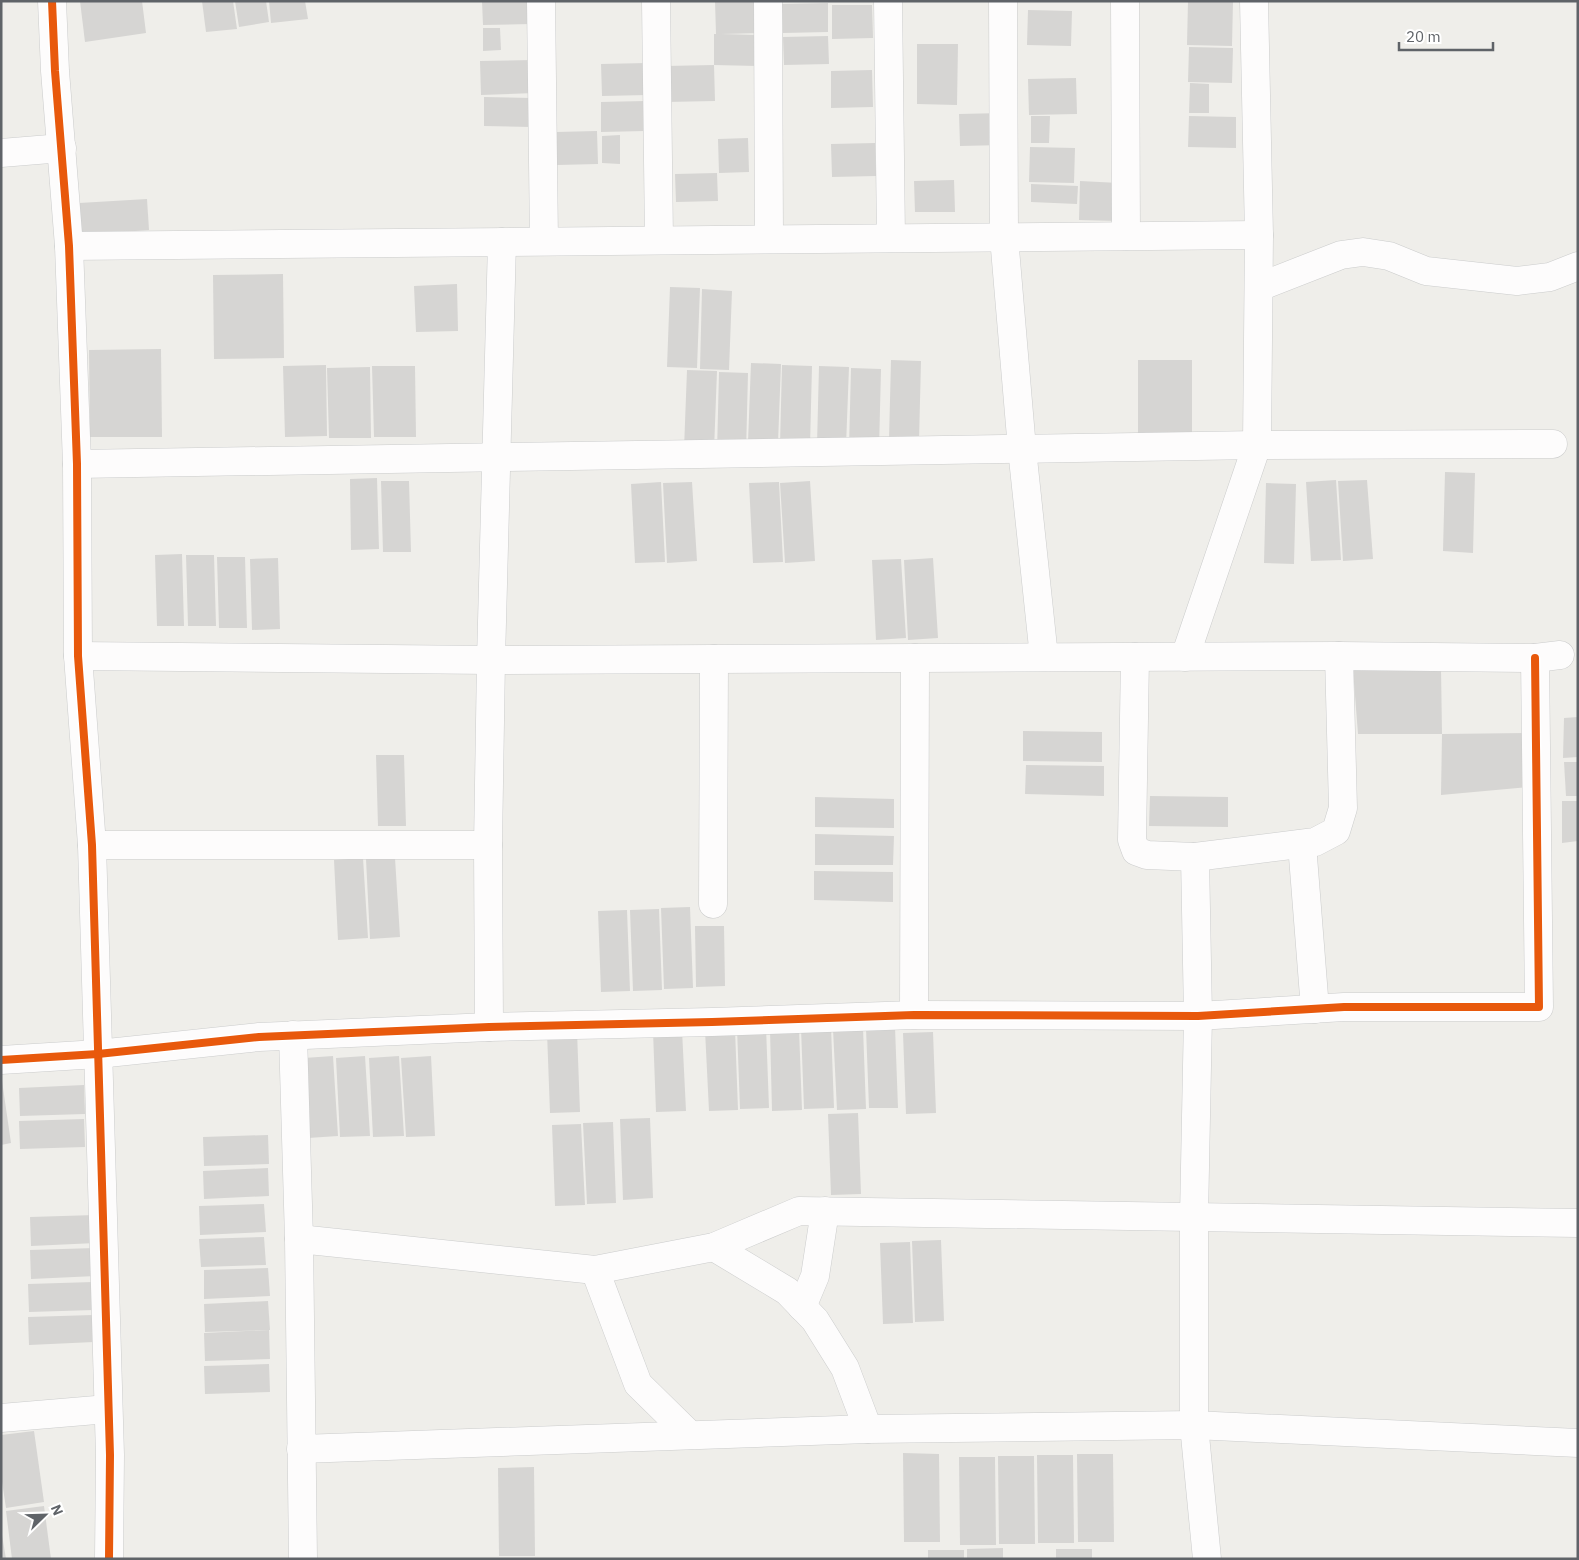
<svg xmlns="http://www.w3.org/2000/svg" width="1579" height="1560" font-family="'IBM Plex Sans',sans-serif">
<rect width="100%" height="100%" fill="#efeeea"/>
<g fill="#d6d5d3">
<polygon points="80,1 142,1 146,33 85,42"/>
<polygon points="202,1 233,1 237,29 206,32"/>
<polygon points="235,1 266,1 269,22 239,27"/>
<polygon points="269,1 305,1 308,19 271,23"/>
<polygon points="482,1 530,1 531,24 483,25"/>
<polygon points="715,1 761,1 763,33 721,34 758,35 757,66 714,65 714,34 716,34"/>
<polygon points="1188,1 1233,1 1232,46 1187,45"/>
<polygon points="828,3 828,32 783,33 782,4"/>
<polygon points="832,5 872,5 873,38 832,39"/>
<polygon points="1028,10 1072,11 1071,46 1027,45"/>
<polygon points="483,28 500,28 501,50 483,51"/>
<polygon points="828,36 829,64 784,65 783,37"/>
<polygon points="917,44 958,44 957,105 917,104"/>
<polygon points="1189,47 1233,48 1232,83 1188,82"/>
<polygon points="533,60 534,93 481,95 480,61"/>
<polygon points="647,63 647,95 602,96 601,64"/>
<polygon points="714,65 715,101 666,102 666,66"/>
<polygon points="872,70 873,107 831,108 831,71"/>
<polygon points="1076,78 1077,114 1029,115 1028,79"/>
<polygon points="1190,83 1209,84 1209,113 1189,113"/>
<polygon points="484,97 531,98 531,127 484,126"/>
<polygon points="645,101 645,131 601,132 601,102"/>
<polygon points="1002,113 1003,145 960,146 959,114"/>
<polygon points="1031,116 1050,116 1049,143 1031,143"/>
<polygon points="1189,116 1236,117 1236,148 1188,147"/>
<polygon points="597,131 598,164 557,165 556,132"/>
<polygon points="620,135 620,164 602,163 602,136"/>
<polygon points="748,138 749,172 719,173 718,139"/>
<polygon points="875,143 876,176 832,177 831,144"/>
<polygon points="1030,147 1075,148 1074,183 1029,182"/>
<polygon points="717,173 718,201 676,202 675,174"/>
<polygon points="954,180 955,212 915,212 914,181"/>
<polygon points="1080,181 1119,183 1118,221 1079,220"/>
<polygon points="1031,184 1078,186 1077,204 1031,202"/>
<polygon points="147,199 149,230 81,235 79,203"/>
<polygon points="283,274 284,358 214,359 213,275"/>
<polygon points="457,284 458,331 416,332 414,286"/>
<polygon points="670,287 700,288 697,368 667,367"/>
<polygon points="702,289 732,291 729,370 700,369"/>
<polygon points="161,349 162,437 90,437 89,350"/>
<polygon points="891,360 921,361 919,441 889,440"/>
<rect x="1138" y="360" width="54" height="75"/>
<polygon points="751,363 781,364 778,443 748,442"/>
<polygon points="326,365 327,436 285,437 283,366"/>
<polygon points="782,365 812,366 810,446 780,445"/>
<polygon points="372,366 415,366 416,437 374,437"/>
<polygon points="819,366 849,367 846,446 817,445"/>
<polygon points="370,367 371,438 329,438 327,368"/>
<polygon points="851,368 881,369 879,449 849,448"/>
<polygon points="687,370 717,371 714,450 684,449"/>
<polygon points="719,372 748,373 746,453 717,452"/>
<polygon points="1445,472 1475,473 1473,553 1443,551"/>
<polygon points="377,478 379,549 351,550 350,479"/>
<polygon points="1336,480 1341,560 1311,561 1306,482"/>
<polygon points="1367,480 1373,559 1343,561 1338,481"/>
<polygon points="381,481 409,481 411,552 383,552"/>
<polygon points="810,481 815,561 785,563 780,483"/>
<polygon points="661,482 665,562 635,563 631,484"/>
<polygon points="692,482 697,561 667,563 663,483"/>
<polygon points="779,482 783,562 753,563 749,483"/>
<polygon points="1266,483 1296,484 1294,564 1264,563"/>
<polygon points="182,554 184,626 157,626 155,555"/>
<polygon points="186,555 214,555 216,626 188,626"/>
<polygon points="217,557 245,557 247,628 219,628"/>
<polygon points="278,558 280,629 252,630 250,559"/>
<polygon points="933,558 938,638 908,640 904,560"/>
<polygon points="901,559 906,638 876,640 872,560"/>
<polygon points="1441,668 1442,734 1358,734 1353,669"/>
<polygon points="1578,717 1578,757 1563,758 1564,718"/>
<polygon points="1023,731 1102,732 1102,762 1023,761"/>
<polygon points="1526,733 1529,787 1441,795 1442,734"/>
<polygon points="376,755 404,755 406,826 378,826"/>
<polygon points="1564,762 1578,762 1578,796 1566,796"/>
<polygon points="1026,765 1104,766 1104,796 1025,794"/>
<polygon points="1150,796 1228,797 1228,827 1149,826"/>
<polygon points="815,797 894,799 894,828 815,827"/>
<polygon points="1562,801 1578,801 1578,841 1562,843"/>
<polygon points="815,834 894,836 893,865 815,865"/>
<polygon points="363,858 368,938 338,940 334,860"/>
<polygon points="395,858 400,937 370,939 366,859"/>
<polygon points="814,871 893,872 893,902 814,900"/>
<polygon points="690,907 693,988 664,989 661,908"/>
<polygon points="659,909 662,990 633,991 630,910"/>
<polygon points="627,910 630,991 601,992 598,911"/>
<polygon points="695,926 724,926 725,986 696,987"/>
<polygon points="766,1027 769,1108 740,1109 737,1028"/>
<polygon points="831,1027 834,1108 804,1109 801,1028"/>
<polygon points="895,1027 898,1108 869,1108 866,1028"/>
<polygon points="863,1028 866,1109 837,1110 833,1029"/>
<polygon points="735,1029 738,1110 709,1111 705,1030"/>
<polygon points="799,1029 802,1110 772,1111 770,1030"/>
<polygon points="682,1030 686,1111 656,1112 653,1031"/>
<polygon points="577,1031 580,1112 550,1113 547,1032"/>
<polygon points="933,1032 936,1113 906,1114 903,1033"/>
<polygon points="333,1056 338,1136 308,1138 304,1058"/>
<polygon points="365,1056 370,1136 340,1137 336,1058"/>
<polygon points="399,1056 404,1136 373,1137 369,1058"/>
<polygon points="431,1056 435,1136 406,1137 401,1058"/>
<polygon points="1,1074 11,1143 1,1145"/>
<polygon points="84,1085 85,1114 20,1116 19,1088"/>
<polygon points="858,1113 861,1194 831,1195 828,1114"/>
<polygon points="650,1118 653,1198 623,1200 620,1119"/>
<polygon points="84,1119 85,1147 20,1149 19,1121"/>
<polygon points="613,1122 616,1203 587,1204 583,1123"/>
<polygon points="581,1124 585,1205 555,1206 552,1125"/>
<polygon points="268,1135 269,1164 204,1166 203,1137"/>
<polygon points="268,1168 269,1196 204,1199 203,1171"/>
<polygon points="264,1204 266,1232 200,1235 199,1206"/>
<polygon points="95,1215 96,1243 31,1246 30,1217"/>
<polygon points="264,1237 266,1265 201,1267 199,1239"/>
<polygon points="941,1240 944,1321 915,1322 912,1241"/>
<polygon points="910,1242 913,1323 883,1324 880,1243"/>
<polygon points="95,1248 96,1276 31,1279 30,1250"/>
<polygon points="268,1268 270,1296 204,1299 204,1270"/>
<polygon points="93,1282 94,1310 29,1312 28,1284"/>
<polygon points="268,1301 270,1330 205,1332 204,1304"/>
<polygon points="93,1315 94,1342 29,1345 28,1317"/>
<polygon points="269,1330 270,1359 205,1361 204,1333"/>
<polygon points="269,1364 270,1392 205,1394 204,1366"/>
<polygon points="34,1431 44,1502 6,1508 1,1475 1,1435"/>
<polygon points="903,1453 939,1454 940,1542 904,1542"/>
<polygon points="1077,1454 1113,1454 1114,1542 1078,1542"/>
<polygon points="1037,1455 1073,1455 1074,1543 1038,1543"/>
<polygon points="998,1456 1034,1456 1035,1544 999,1544"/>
<polygon points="959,1457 995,1457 996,1545 960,1545"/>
<polygon points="534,1467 535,1556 499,1556 498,1468"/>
<polygon points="44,1506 51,1559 12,1559 6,1511"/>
<polygon points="1,1535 2,1535 6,1559 1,1559"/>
<polygon points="1003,1548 1003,1559 967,1559 967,1549"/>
<rect x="1056" y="1549" width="36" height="10"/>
<rect x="928" y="1550" width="36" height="9"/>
</g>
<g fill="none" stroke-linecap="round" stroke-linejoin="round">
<g stroke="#cbcccc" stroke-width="29">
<g id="minor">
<polyline points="52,1 55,71 69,246 77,464 78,656 92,845 110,1455 109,1559"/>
<polyline points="541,1 544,241"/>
<polyline points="656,1 659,240"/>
<polyline points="768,1 769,239"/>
<polyline points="888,1 891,238"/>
<polyline points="1003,1 1004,237 1022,449 1044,657"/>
<polyline points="1125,1 1126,236"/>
<polyline points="1,153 62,148"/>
<polyline points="69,246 1259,235"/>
<polyline points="1259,287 1341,255 1363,252 1389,256 1426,271 1517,281 1550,277 1578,266"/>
<polyline points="77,464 1257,445 1553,444"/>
<polyline points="78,656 491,660 1339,656 1535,658 1560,655"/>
<polyline points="1135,657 1132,840 1136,851 1147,855 1195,857 1198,1016 1194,1217 1194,1425 1207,1559"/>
<polyline points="1185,657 1257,445 1259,235 1254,1"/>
<polyline points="1302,844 1315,1009"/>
<polyline points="92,845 488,845"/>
<polyline points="1195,857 1315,842 1336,831 1343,808 1339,656"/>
<polyline points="713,904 714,659"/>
<polyline points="914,1015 915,658"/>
<polyline points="489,1027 488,845 491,660 502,242"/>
<polyline points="293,1035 299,1239 303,1559"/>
<polyline points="1,1060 98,1054 259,1037 489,1027 712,1022 914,1015 1198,1016 1344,1007 1539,1007 1535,658"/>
<polyline points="299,1239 595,1270 714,1247 799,1211 1578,1223"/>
<polyline points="714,1247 787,1291 815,1320 845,1368 868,1429"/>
<polyline points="595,1270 638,1384 690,1435"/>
<polyline points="802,1307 815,1276 825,1211"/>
<polyline points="1,1418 108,1409"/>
<polyline points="301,1449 868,1429 1194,1425 1578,1443"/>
</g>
</g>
<use href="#minor" stroke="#fdfcfc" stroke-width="28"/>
<g stroke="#fff" stroke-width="11">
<g id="cycleway">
<polyline points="52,1 55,71 69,246 77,464 78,656 92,845 110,1455 109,1559"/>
<polyline points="1,1060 98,1054 259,1037 489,1027 712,1022 914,1015 1198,1016 1344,1007 1539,1007 1535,658"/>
</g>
</g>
<use href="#cycleway" stroke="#e8590c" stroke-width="8"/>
</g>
<rect width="1579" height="1560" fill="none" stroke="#5f6368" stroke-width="5"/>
<g transform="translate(45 1515) rotate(67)" stroke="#ffffff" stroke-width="4" paint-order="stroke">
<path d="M0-4L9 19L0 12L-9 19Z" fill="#5f6368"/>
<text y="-8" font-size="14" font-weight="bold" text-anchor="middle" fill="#5f6368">N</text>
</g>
<path d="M1399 42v8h94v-8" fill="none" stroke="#5f6368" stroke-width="2.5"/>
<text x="1406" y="42" font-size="15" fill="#5f6368" stroke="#ffffff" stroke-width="4" paint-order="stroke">20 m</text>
</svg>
